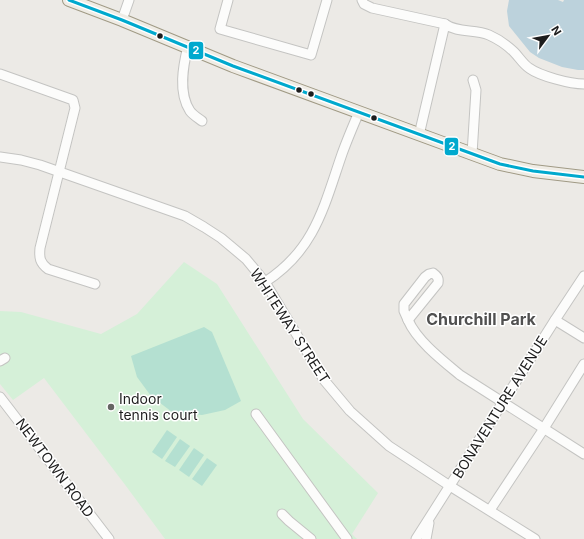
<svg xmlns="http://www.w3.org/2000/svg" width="584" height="539" font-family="Inter,sans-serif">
<rect width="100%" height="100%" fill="#eceae6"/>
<polygon fill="#d5f0d8" points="184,262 217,284 303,419 378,493 352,534 357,539 165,539 126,486 44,378 13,400 0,384 0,311 21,312 101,334 137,314"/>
<g fill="#b4e0d1">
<polygon points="204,327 212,332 241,401 225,410 202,415 172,412 151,396 137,377 131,356"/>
<polygon points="167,430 177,437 162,459 152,452"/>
<polygon points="180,439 190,446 175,467 165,461"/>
<polygon points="194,448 204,455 189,477 179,470"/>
<polygon points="207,458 217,465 202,486 192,479"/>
</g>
<polygon fill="#bcd2dc" points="509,0 558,0 563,2 564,0 584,0 584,70 578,70 562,67 539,58 530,52 509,26 507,11"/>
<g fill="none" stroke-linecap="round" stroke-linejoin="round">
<g stroke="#c4c4c2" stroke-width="11">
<g id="minor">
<polyline points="228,0 220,29 311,55 327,0"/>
<path d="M362,0L364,4L372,8L445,24C457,33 475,29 489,35C498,39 507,45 514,52C519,57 523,64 529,68C540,76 570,84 584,84"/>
<polyline points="122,20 129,0"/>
<path d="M188,46C183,66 178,93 190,111C193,115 198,118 202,121"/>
<path d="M0,74L73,100L75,108L40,248C39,258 40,263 48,269L95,284"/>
<polyline points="419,135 445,24"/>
<polyline points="472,154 476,90 473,80"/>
<polyline points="0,157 21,160 40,165 185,216 204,227 221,238 246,259 265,282 324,380 350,411 389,446 450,486 535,539"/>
<path d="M433,273C437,276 439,278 438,283L408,320L404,311V304L425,277L429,274Z"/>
<path d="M265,282C315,250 324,206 342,154C347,140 353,126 359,112"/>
<path d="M408,320C417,341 443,361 460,375L584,454"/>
<polyline points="555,320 584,338"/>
<polyline points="0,361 5,358"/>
<polyline points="0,397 109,539"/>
<polyline points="256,414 347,539"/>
<polyline points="490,510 541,433 584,364"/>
<polyline points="282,514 289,521 311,539"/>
<polyline points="416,539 555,320 584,276"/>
<polyline points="426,539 429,523"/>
</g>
</g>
<g stroke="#a09a85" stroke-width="14">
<polyline id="major" points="69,0 122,20 233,66 500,164 533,171 584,177"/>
</g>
<use href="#minor" stroke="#fcfcfb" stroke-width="9"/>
<use href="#major" stroke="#efece5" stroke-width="12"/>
<g stroke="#fff" stroke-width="6">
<polyline id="bus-1" points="69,0 122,20 233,66 500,164 533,171 584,177"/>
</g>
<use href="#bus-1" stroke="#00a9ce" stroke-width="3"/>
</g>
<g fill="#1d1d1d" stroke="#fff" stroke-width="1.5">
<circle cx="160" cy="36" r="3.5"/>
<circle cx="299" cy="90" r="3.5"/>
<circle cx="311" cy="94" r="3.5"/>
<circle cx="374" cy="118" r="3.5"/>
</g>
<circle fill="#656563" stroke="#fff" stroke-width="1.5" cx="111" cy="407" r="4"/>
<g text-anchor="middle" stroke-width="3" stroke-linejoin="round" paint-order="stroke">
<g font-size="14" fill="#1d1d1d" stroke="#fff">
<text transform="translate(290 326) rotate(57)" y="5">WHITEWAY STREET</text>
<text transform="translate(500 407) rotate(-58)" y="5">BONAVENTURE AVENUE</text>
<text transform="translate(55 468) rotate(53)" y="5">NEWTOWN ROAD</text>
</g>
<g font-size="14" fill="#1d1d1d" stroke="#fff" text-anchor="start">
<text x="119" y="404">Indoor<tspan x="119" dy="16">tennis court</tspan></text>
</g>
<g font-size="16" font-weight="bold" fill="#505050" stroke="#fff">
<text x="481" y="325">Churchill Park</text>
</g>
</g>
<g stroke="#fff" stroke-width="1.5">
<rect x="188" y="41" width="16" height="19" rx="4" fill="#00a9ce"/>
<rect x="444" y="137" width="15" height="19" rx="4" fill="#00a9ce"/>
</g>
<g font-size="11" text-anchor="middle" font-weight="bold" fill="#fff">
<text x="196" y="54">2</text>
<text x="452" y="150">2</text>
</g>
<g transform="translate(548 36) rotate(58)" stroke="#ffffff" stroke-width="3" paint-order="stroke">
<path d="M0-3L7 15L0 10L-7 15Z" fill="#1d1d1d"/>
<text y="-6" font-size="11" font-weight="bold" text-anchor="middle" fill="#1d1d1d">N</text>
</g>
</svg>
